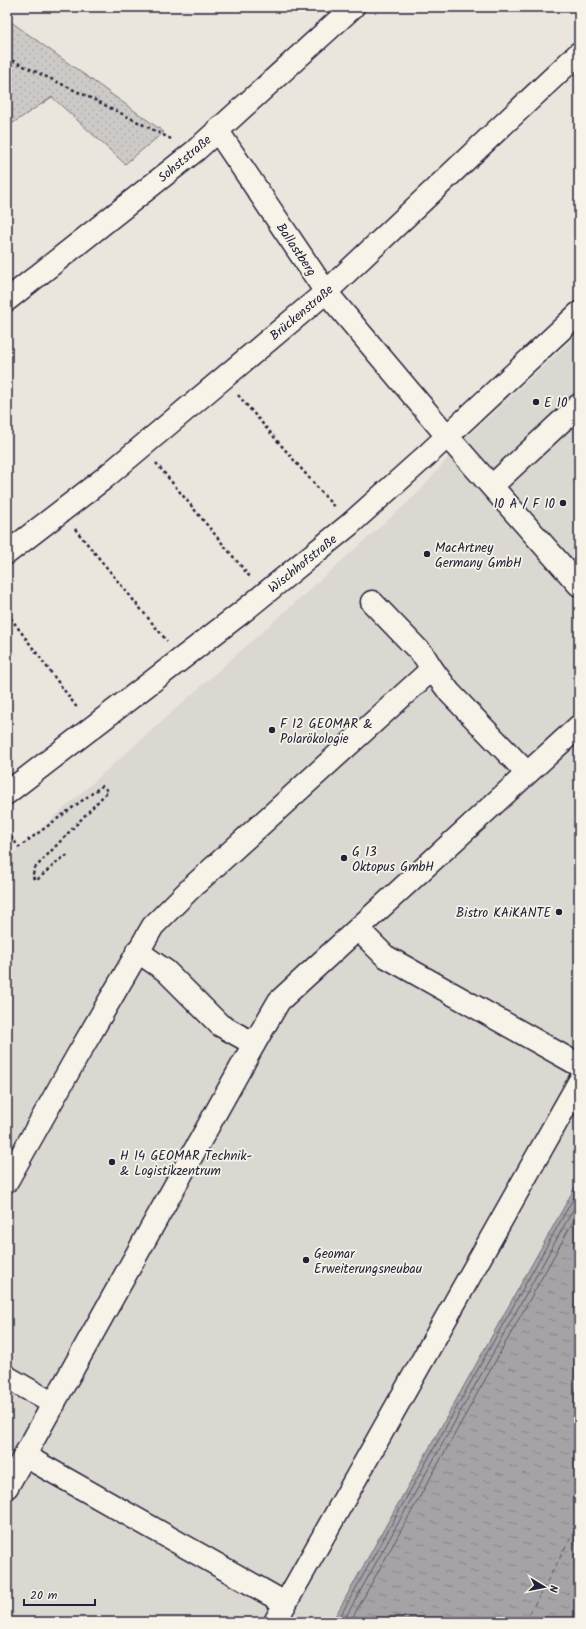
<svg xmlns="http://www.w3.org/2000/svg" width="586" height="1629" font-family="Kalam,sans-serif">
<defs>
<pattern id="green-dots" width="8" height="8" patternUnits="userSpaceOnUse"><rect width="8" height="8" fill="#cdc9c6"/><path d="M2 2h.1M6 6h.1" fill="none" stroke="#b0acab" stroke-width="1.8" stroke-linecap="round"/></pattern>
<pattern id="water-ripples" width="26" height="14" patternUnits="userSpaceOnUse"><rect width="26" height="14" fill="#a6a3a6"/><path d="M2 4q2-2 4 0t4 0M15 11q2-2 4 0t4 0" fill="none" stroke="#878488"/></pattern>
</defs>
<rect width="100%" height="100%" fill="#eae6de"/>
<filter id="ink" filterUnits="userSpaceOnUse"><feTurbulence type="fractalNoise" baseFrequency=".025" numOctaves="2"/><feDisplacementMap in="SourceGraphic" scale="8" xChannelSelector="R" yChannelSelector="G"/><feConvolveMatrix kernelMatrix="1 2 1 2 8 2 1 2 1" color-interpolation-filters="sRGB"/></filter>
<g filter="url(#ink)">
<polygon fill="#dbd8d2" points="579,333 579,1180 332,1622 7,1622 7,859 419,492 462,441"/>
<polygon fill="url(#green-dots)" stroke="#787680" points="7,19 164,132 125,164 52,97 7,127"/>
<polygon fill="url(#water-ripples)" stroke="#716f7b" points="579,1180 579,1622 332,1622"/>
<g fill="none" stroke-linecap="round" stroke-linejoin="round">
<g stroke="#575666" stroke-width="1">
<polyline points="337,1622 579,1188"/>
<polyline points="343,1622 579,1199"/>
<polyline points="350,1622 579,1211"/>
</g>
<polyline stroke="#504f60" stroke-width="1" stroke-dasharray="5 4" stroke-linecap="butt" points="525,1622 579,1523"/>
<g stroke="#22223b" stroke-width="25">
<g id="minor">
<polyline points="217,130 326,292 447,436 579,585"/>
<polyline points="7,300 195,151 353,7"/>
<polyline points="492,486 579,405"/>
<polyline points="7,553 102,480 326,292 579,53"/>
<polyline points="372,602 424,656 432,669 450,693 527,773"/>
<polyline points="7,793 241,613 349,525 427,455 579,313"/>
<polyline points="358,929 385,956 579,1065"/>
<polyline points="137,951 166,971 220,1025 254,1044"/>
<polyline points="7,1181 75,1060 153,926 191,888 432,669"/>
<polyline points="7,1377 54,1404"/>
<polyline points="25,1456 285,1603"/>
<polyline points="7,1487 254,1044 279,1001 579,726"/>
<polyline points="275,1622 579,1082"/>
</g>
</g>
<g stroke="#22223b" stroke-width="2.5" stroke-dasharray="3 3" stroke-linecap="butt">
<polyline points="7,58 95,100 173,140"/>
<polyline points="238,395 335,508"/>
<polyline points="156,463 250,577"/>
<polyline points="75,529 167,641"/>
<polyline points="7,613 78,709"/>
<polyline points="7,832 19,847 102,786 108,791 35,868 32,877 37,880 62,858 69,855"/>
</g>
<use href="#minor" stroke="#f7f3e8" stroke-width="22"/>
</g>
</g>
<g fill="#22223b" stroke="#f7f3e8" stroke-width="1.5">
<circle cx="536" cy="402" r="4"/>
<circle cx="563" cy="503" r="4"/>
<circle cx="427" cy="554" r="4"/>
<circle cx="272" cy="730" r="4"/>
<circle cx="344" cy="858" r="4"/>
<circle cx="559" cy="912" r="4"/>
<circle cx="112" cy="1162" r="4"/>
<circle cx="306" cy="1260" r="4"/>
</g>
<g text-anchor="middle" stroke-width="3.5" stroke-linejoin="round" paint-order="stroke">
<g font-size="13" fill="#22223b" stroke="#f7f3e8">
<text transform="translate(184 158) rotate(-40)" y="5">Sohststraße</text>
<text transform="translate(297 249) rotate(56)" y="5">Ballastberg</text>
<text transform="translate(301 312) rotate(-40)" y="5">Brückenstraße</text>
<text transform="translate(302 563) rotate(-39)" y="5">Wischhofstraße</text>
</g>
<g font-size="13" fill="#22223b" stroke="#f7f3e8" text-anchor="start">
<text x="544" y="407">E 10</text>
<text x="555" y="508" text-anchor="end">10 A / F 10</text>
<text x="435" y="552">MacArtney<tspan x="435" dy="15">Germany GmbH</tspan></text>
<text x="280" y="728">F 12 GEOMAR &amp;<tspan x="280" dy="15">Polarökologie</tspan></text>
<text x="352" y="856">G 13<tspan x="352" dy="15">Oktopus GmbH</tspan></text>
<text x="551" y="917" text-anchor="end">Bistro KAiKANTE</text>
<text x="120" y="1160">H 14 GEOMAR Technik-<tspan x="120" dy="15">&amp; Logistikzentrum</tspan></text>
<text x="314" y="1258">Geomar<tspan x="314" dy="15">Erweiterungsneubau</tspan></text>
</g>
</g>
<rect width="586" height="1629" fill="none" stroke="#f7f3e8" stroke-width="24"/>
<rect x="12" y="12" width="562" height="1605" fill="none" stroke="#22223b" stroke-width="1.5" filter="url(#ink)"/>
<g transform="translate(544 1587) rotate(100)" stroke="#f7f3e8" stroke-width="3" paint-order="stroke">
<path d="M0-3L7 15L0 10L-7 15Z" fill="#22223b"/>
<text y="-6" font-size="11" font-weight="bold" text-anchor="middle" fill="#22223b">N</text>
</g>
<path d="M24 1599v6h71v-6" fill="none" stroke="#22223b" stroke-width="2"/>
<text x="30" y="1599" font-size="12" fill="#22223b" stroke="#f7f3e8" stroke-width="3" paint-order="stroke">20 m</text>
</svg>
